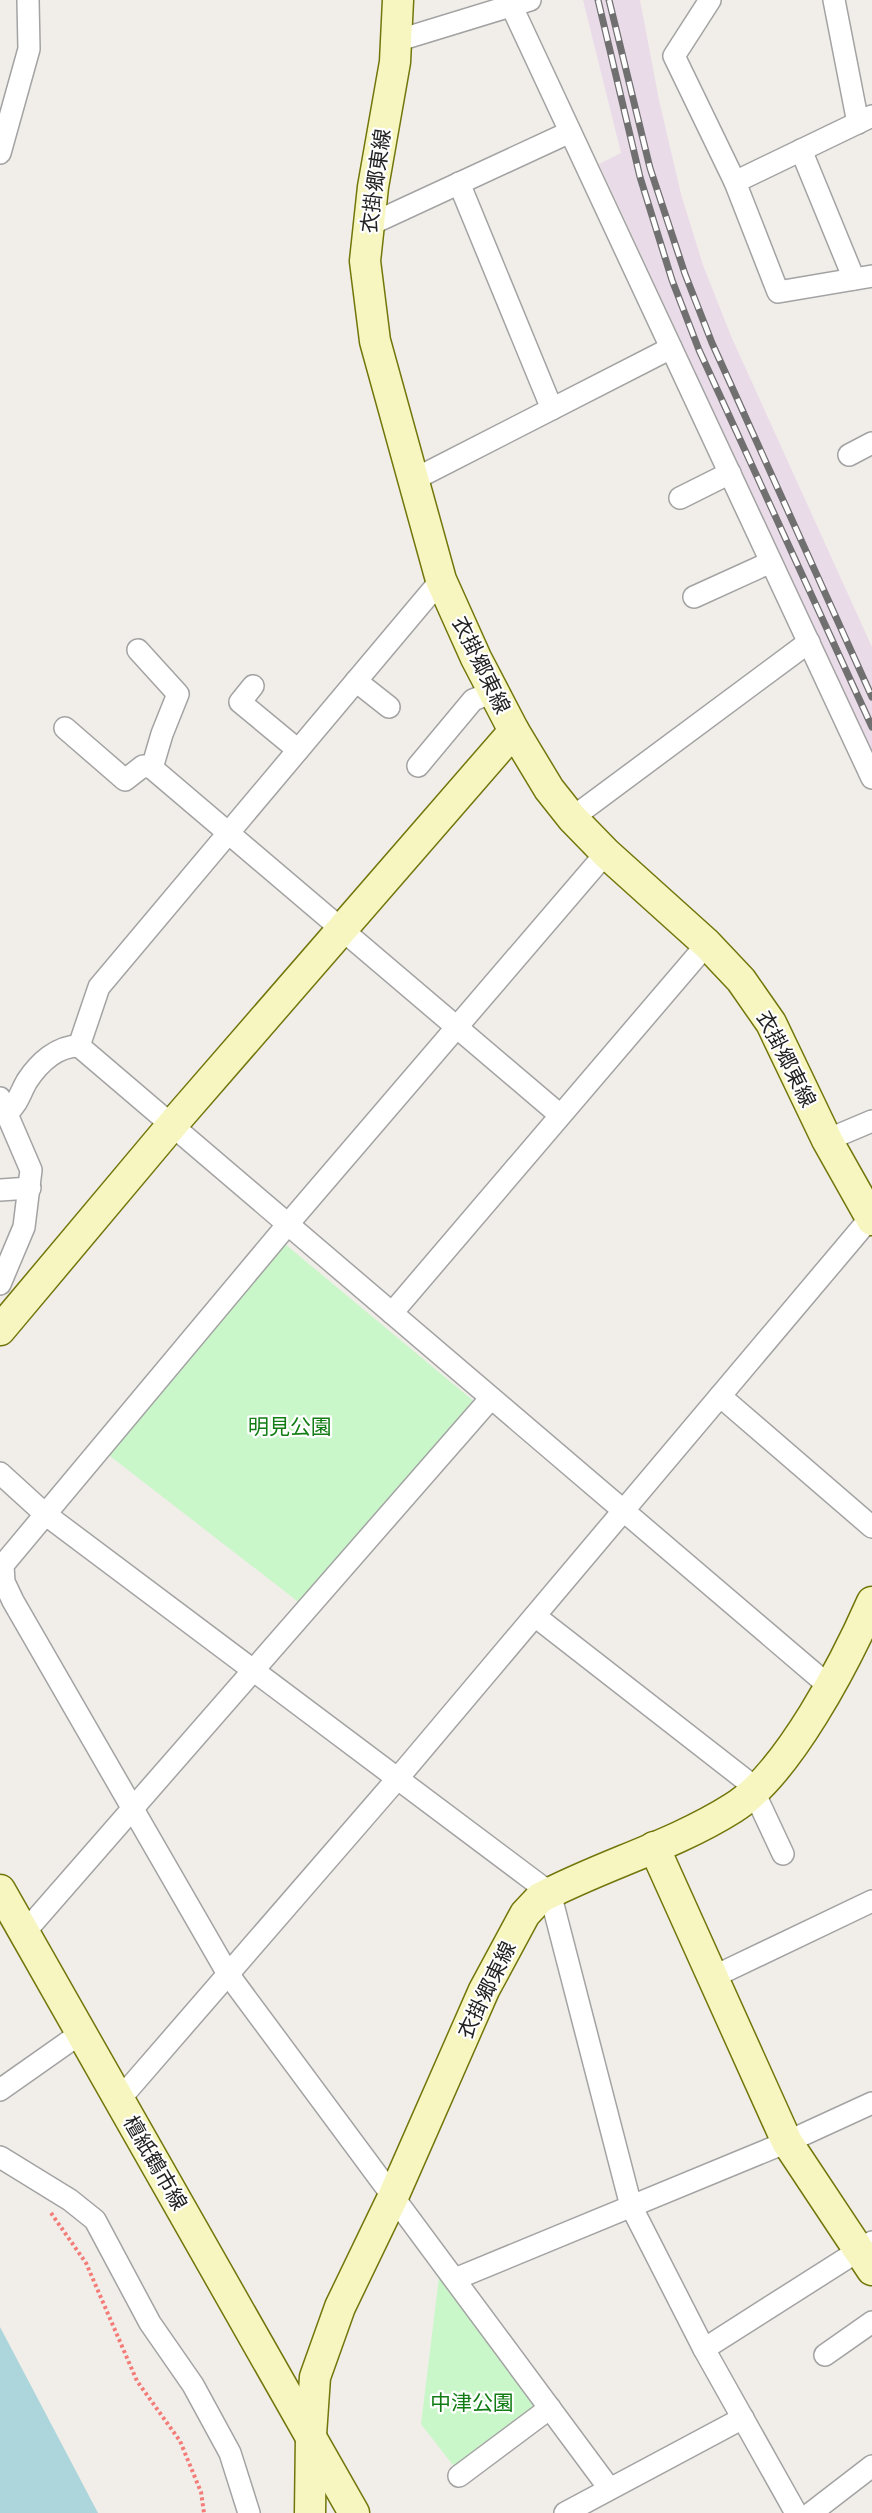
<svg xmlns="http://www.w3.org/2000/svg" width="872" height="2513" font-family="'Asap Condensed','Noto Sans JP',sans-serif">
<rect width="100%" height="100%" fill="#f1eee9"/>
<polygon fill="#eadbe8" points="583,0 640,0 659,100 681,194 703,265 731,336 872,647 872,752 599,164 621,153"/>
<g fill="#caf7ca">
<polygon points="285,1244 476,1403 301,1604 106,1453"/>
<polygon points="439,2277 540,2414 459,2473 421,2424"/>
</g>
<polygon fill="#acd5dc" points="0,2327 98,2513 0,2513"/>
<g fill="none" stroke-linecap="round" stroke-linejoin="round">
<g stroke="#a3a3a3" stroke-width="24">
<g id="street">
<polyline points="710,0 674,56 735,182 778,292 872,276"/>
<polyline points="834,0 858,123"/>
<polyline points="512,7 872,778"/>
<polyline points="396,41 530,0"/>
<polyline points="801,150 854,279"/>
<polyline points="0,153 29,49 28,0"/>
<polyline points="735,182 872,116"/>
<polyline points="459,183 552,409"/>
<polyline points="369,225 570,132"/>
<polyline points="849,455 872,443"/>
<polyline points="413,480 671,348"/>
<polyline points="680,498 730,473"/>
<polyline points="441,580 99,987 79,1046 829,1686"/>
<polyline points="694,597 771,562"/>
<polyline points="138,650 178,694 162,734 152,768"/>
<polyline points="356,681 389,707"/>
<polyline points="253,686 240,702 298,750"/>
<polyline points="65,728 125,780 143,766 152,768 560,1115"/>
<polyline points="418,766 473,700 493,692"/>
<polyline points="572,818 809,642"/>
<polyline points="606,853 288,1224 3,1565 4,1582 13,1601 228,1974 609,2488"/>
<polyline points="0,1098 31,1170 24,1227 0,1284"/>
<path d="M7,1113C18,1104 20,1093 27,1081C39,1063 57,1046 79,1046"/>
<polyline points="827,1140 872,1121"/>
<polyline points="0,1190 30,1188"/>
<polyline points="392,1313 707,944"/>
<polyline points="720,1396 872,1527"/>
<polyline points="0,1473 45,1514 550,1893 631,2206 704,2349 796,2513"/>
<polyline points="535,1616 757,1789"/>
<polyline points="754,1792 783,1854"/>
<polyline points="24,1933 491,1398"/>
<polyline points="713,1977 872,1901"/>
<polyline points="0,2090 81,2033"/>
<polyline points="119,2100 398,1778 871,1217"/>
<polyline points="0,2157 70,2200 95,2220 150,2323 193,2385 230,2453 249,2513"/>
<polyline points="455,2279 787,2142 872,2103"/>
<polyline points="704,2349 872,2242"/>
<polyline points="825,2355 872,2322"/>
<polyline points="459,2476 550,2408"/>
<polyline points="565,2513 743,2418"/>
<polyline points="811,2513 872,2466"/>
</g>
</g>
<g stroke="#72760b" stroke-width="33">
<g id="secondary">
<polyline points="398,0 395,62 373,187 365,261 375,341 441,580 476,658 514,731 549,789 572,818 606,853 707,944 741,980 771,1023 827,1140 872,1220"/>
<polyline points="0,1330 172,1125 514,731"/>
<polyline points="654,1847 787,2142 872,2270"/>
<polyline points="0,1890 354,2513"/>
<path d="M310,2513L311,2435L315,2377L340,2307L393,2197L484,1990L525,1914L540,1898C602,1865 673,1846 733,1808C788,1774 846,1661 872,1602"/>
</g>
</g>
<polyline stroke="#f37c78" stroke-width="4" stroke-dasharray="3 3" stroke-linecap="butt" points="51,2213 86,2263 137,2381 180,2441 201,2492 204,2513"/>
<use href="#street" stroke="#fff" stroke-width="21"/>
<use href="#secondary" stroke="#f7f6c1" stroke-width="30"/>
<g stroke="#707070" stroke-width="7">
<g id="rail">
<polyline points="598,0 640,177 672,280 699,350 872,727"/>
<polyline points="609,0 650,168 685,274 712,343 872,697"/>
</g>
</g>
<use href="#rail" stroke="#fff" stroke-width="4.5" stroke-dasharray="14" stroke-linecap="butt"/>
</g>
<g text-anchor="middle" stroke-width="4.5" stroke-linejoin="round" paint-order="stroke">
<g font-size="21" fill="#222" stroke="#fff">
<text transform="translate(376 181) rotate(-82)" y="7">衣掛郷東線</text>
<text transform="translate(481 665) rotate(64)" y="7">衣掛郷東線</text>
<text transform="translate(786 1059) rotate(63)" y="7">衣掛郷東線</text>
<text transform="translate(487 1990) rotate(-64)" y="7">衣掛郷東線</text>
<text transform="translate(155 2163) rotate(60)" y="7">檀紙鶴市線</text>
</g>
<g font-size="21" fill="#127d14" stroke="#fff">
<text x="290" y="1434">明見公園</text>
<text x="472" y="2410">中津公園</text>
</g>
</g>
</svg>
